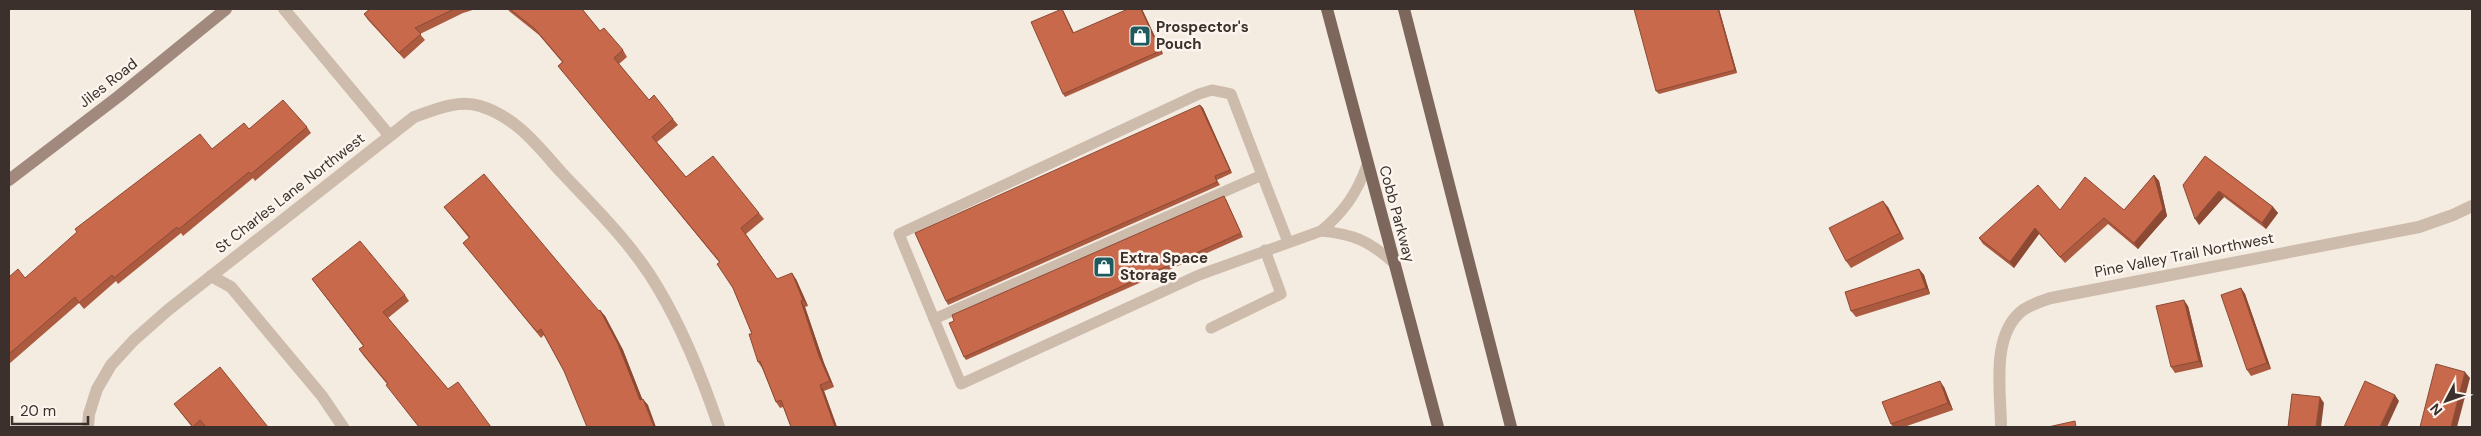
<svg xmlns="http://www.w3.org/2000/svg" width="2481" height="436" font-family="'DM Sans',sans-serif">
<rect width="100%" height="100%" fill="#f4ebe1"/>
<g fill="none" stroke-linecap="round" stroke-linejoin="round">
<g stroke="#cdbbac" stroke-width="11">
<path d="M1321,231C1354,234 1369,241 1394,263"/>
<path d="M1288,242L1262,175L934,319L961,384L1199,275L1321,231C1344,212 1357,193 1367,165"/>
<polyline points="934,319 899,234 1199,94 1212,90 1231,94 1262,175"/>
<polyline points="1211,328 1281,294 1265,250"/>
</g>
<g stroke="#cdbbac" stroke-width="12">
<polyline points="284,9 389,135"/>
<polyline points="211,276 231,287 322,396 343,427"/>
<path d="M88,427L89,414L97,389L111,365L134,340L168,310L414,117C434,110 458,99 480,106C516,117 537,145 561,172C595,208 633,245 658,288C684,331 703,380 719,427"/>
<path d="M2001,427C2001,392 1990,335 2023,310C2032,304 2042,301 2051,298L2419,227L2453,215L2472,206"/>
</g>
<polyline stroke="#a18a7d" stroke-width="12" points="9,180 119,96 226,9"/>
<g stroke="#7d675c" stroke-width="12">
<polyline points="1327,9 1438,427"/>
<polyline points="1404,9 1511,427"/>
</g>
</g>
<g fill="#ac5a40">
<polygon points="370,9 476,9 463,13 420,34 425,40 404,59 368,20 364,14"/>
<polygon points="508,9 582,9 600,31 623,50 627,57 619,64 649,100 673,119 678,125 657,142 686,177 759,213 764,219 746,234 777,279 796,279 808,306 805,307 824,363 834,387 824,391 837,427 791,427 783,407 780,408 776,402 762,368 758,362 752,334 733,288 719,262 563,72 558,66 562,62 539,35 509,11"/>
<polygon points="1062,9 1074,33 1142,9 1163,54 1065,97 1063,94"/>
<polygon points="1719,9 1737,73 1659,94 1656,91"/>
<polygon points="1200,105 1203,108 1232,173 1217,180 1220,185 948,305 946,301"/>
<polygon points="307,127 311,133 255,181 253,178 183,236 181,233 118,284 116,281 84,309 79,303 9,364 9,277 25,278 249,129"/>
<polygon points="2205,156 2273,207 2278,213 2266,229 2224,197 2199,225"/>
<polygon points="2154,175 2159,181 2167,216 2138,249 2108,224 2065,263 2039,234 2014,268 1983,244 1979,238 2060,210 2124,210"/>
<polygon points="1226,199 1243,237 966,360 964,357"/>
<polygon points="444,207 599,311 605,316 623,350 642,399 648,405 564,371 544,335 541,338 468,249 463,243 469,238"/>
<polygon points="1888,207 1904,239 1851,268 1846,261"/>
<polygon points="1919,269 1924,275 1930,294 1856,317 1851,311"/>
<polygon points="312,279 405,295 409,301 388,318 448,389 491,427 387,384 363,355 359,349 363,346"/>
<polygon points="2241,288 2245,294 2271,369 2251,376 2247,370"/>
<polygon points="2188,306 2203,367 2175,373 2171,367"/>
<polygon points="1944,387 1953,410 1904,427 1893,427 1891,424"/>
<polygon points="174,404 268,427 192,427"/>
</g>
<g fill="#8c4a34">
<polygon points="1062,9 1064,12 1075,36 1073,33"/>
<polygon points="1141,9 1142,9 1163,54 1160,51"/>
<polygon points="1718,9 1719,9 1737,73 1735,70"/>
<polygon points="1200,105 1203,108 1232,173 1230,170"/>
<polygon points="2154,175 2159,181 2167,216 2138,249 2134,243"/>
<polygon points="2219,191 2224,197 2199,225 2195,219"/>
<polygon points="1883,201 1888,207 1904,239 1900,233"/>
<polygon points="2273,207 2278,213 2266,229 2262,223"/>
<polygon points="2035,228 2039,234 2014,268 2010,262"/>
<polygon points="1919,269 1924,275 1930,294 1926,288"/>
<polygon points="792,273 796,279 808,306 803,300"/>
<polygon points="2241,288 2245,294 2271,369 2267,363"/>
<polygon points="2184,300 2188,306 2203,367 2199,361"/>
<polygon points="801,301 805,307 824,363 834,387 830,381 819,356"/>
<polygon points="600,310 605,316 623,350 645,406 640,400"/>
<polygon points="2465,372 2470,378 2457,427 2451,427"/>
<polygon points="1940,381 1944,387 1953,410 1948,403"/>
<polygon points="820,385 824,391 837,427 835,427"/>
<polygon points="2395,395 2399,401 2387,427 2380,427"/>
<polygon points="2320,397 2324,403 2321,427 2316,427"/>
<polygon points="643,399 648,405 656,427 654,427"/>
</g>
<g fill="#c8694b" stroke="#8c4a34">
<polygon points="370,9 454,9 415,28 421,34 399,53 364,14"/>
<polygon points="510,9 582,9 600,31 604,28 623,50 614,58 649,100 654,95 673,119 652,137 686,177 713,156 759,213 741,228 777,279 792,273 803,300 801,301 819,356 830,381 820,385 835,427 791,427 781,400 776,402 760,361 758,362 749,334 752,334 733,288 717,264 720,262 558,66 563,62 535,29"/>
<polygon points="1062,9 1073,33 1128,9 1141,9 1160,51 1063,94 1031,22"/>
<polygon points="1634,9 1718,9 1735,70 1656,91"/>
<polygon points="283,100 307,127 251,174 249,172 179,229 177,227 114,278 112,275 79,303 75,297 9,354 9,277 18,269 25,278 77,232 75,229 200,134 212,149 244,123 249,129"/>
<polygon points="1200,105 1230,170 1215,176 1217,182 946,301 915,233"/>
<polygon points="2205,156 2273,207 2262,223 2219,191 2195,219 2183,185"/>
<polygon points="484,174 599,311 600,310 618,344 640,400 643,399 654,427 587,427 564,371 541,329 537,332 463,243 470,237 444,207"/>
<polygon points="2154,175 2163,209 2134,243 2104,218 2060,257 2035,228 2010,262 1979,238 2038,185 2060,210 2085,177 2124,210"/>
<polygon points="1224,196 1241,233 964,357 949,323 954,321 952,315"/>
<polygon points="1883,201 1900,233 1846,261 1829,228"/>
<polygon points="360,241 405,295 383,312 448,389 458,382 491,427 419,427 386,385 388,384 359,349 364,346 312,279"/>
<polygon points="1919,269 1926,288 1851,311 1845,292"/>
<polygon points="2241,288 2267,363 2247,370 2221,295"/>
<polygon points="2184,300 2199,361 2171,367 2156,306"/>
<polygon points="2436,364 2465,372 2451,427 2420,427"/>
<polygon points="220,367 268,427 206,427 200,420 193,427 174,404"/>
<polygon points="1940,381 1948,403 1891,424 1882,402"/>
<polygon points="2365,381 2395,395 2380,427 2344,427"/>
<polygon points="2292,394 2320,397 2316,427 2288,427"/>
<polygon points="2075,421 2076,427 2048,427"/>
</g>
<defs>
<g id="shop-square" transform="scale(1.125)"><rect x="-9" y="-9" width="18" height="18" rx="4" fill="#1f5a5e" stroke="#fbf5ee"/><path d="M-5-2.5h2.3a2.7 3.5 0 0 1 5.4 0H5L5.5 6h-11ZM-1.5-2.5h3a1.5 2.3 0 0 0-3 0Z" fill="#fff"/></g>
</defs>
<g fill-rule="evenodd">
<use href="#shop-square" x="1140" y="36"/>
<use href="#shop-square" x="1104" y="267"/>
</g>
<g text-anchor="middle" stroke-width="5" stroke-linejoin="round" paint-order="stroke">
<g font-size="15" font-weight="bold" fill="#3b302b" stroke="#fbf5ee" text-anchor="start">
<text x="1156" y="32">Prospector's<tspan x="1156" dy="17">Pouch</tspan></text>
<text x="1120" y="263">Extra Space<tspan x="1120" dy="17">Storage</tspan></text>
</g>
<g font-size="15" fill="#3b302b" stroke="#fbf5ee">
<text transform="translate(108 83) rotate(-38)" y="5">Jiles Road</text>
<text transform="translate(290 193) rotate(-38)" y="5">St Charles Lane Northwest</text>
<text transform="translate(1397 214) rotate(75)" y="5">Cobb Parkway</text>
<text transform="translate(2184 255) rotate(-11)" y="5">Pine Valley Trail Northwest</text>
</g>
</g>
<rect width="2481" height="436" fill="none" stroke="#3b302b" stroke-width="20"/>
<g transform="translate(2446 401) rotate(229)" stroke="#fbf5ee" stroke-width="4" paint-order="stroke">
<path d="M0-4L9 19L0 12L-9 19Z" fill="#3b302b"/>
<text y="-8" font-size="14" font-weight="bold" text-anchor="middle" fill="#3b302b">N</text>
</g>
<path d="M12 416v8h76v-8" fill="none" stroke="#3b302b" stroke-width="2.5"/>
<text x="20" y="416" font-size="15" fill="#3b302b" stroke="#fbf5ee" stroke-width="4" paint-order="stroke">20 m</text>
</svg>
